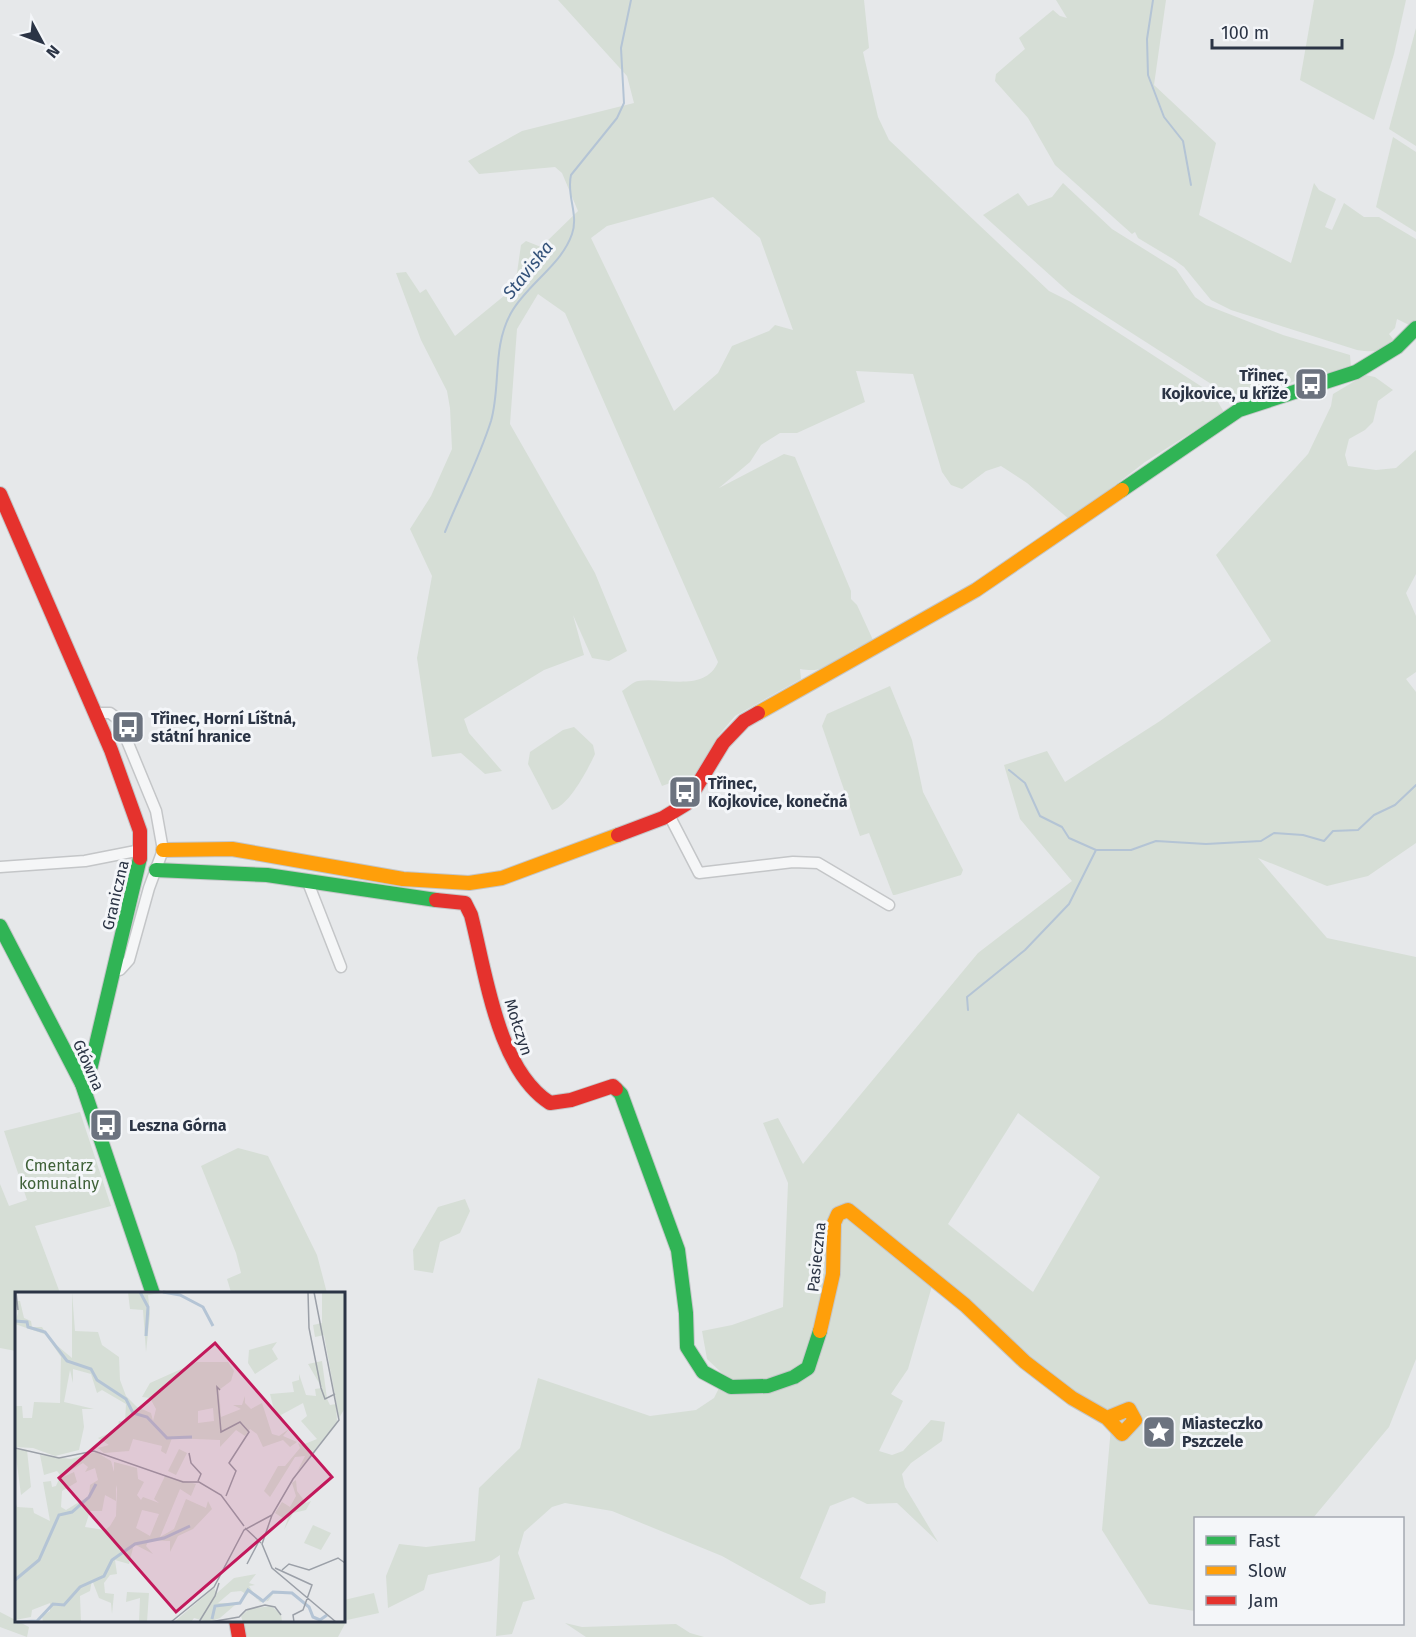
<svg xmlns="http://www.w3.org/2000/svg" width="1416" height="1637" font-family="'Fira Sans',sans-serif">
<rect width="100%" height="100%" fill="#e6e8ea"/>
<g fill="#d6ded6" fill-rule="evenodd">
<path d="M558,0H864L869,48L863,52L878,117L889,140L1049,291L1071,302L1213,394L1224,412L1145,462L1070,520L1027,483L1001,466L986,471L962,489L951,485L942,472L913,374L856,371L865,402L797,433H780L761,445L750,462L719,488L784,454L795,457L851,591V599L857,605L873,640C869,647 863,645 856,648C833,661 828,674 800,669L801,679L735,716L718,736L695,782L681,779L662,786L622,691C627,688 633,682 638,681C664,677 705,693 718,662L565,313L538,294L517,329L510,424L595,573L627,651L609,661L592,658L573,615L584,655L544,670L464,719L469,733L502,771L485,774L461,753L432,757L417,658L432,576L410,529L431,496L452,449L450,408L447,391L421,340L396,273L406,272L420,293L426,289L455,336L515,287L521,245L526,241L541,247L578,211L562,173L555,167L479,174L468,161L522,131L634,103L627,76ZM713,197L760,238L793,330L775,325L769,331L732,346L718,373L674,411L591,238L607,226Z"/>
<path d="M1056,0H1166L1154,85L1216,143L1199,215L1291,263L1314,183L1319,190L1336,199L1325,227L1332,230L1344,203L1364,217H1379L1416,239V320L1409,325L1397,319L1395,328L1389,334L1393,339C1386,354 1371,352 1357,350L1231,310L1211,300L1184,267L1173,259L1138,238L1135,232L1132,234L1055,165L1028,118L995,81L996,74L1025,49L1019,38L1053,10L1060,16L1067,18Z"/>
<polygon points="1314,0 1406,0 1394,54 1374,120 1300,80"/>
<polygon points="1416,28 1416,146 1389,129"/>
<polygon points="1393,137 1416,152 1416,232 1376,207"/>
<polygon points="1063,183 1112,229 1176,269 1195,297 1206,305 1283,335 1350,355 1351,367 1334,372 1331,376 1295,381 1248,399 1233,398 1071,294 983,215 1018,193 1028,206 1052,197"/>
<path d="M1365,375L1375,377L1393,390L1378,401L1373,422L1365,430L1349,439L1345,455L1348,466L1376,470L1396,468L1416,450V574L1406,593L1416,616V672L1406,679L1416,692V843L1368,876L1327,886L1258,858L1327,938L1416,957V1359L1389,1427L1313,1518H1196L1195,1611L1149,1604L1102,1530L1111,1427L932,1286L908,1369L891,1394L903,1401L879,1451L892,1455L903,1451L931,1420L945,1422L942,1441L911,1463L902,1474L905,1487L938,1542L897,1503L867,1504L853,1497L830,1506L800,1578L826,1592L825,1603L810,1605L722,1556L612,1511L565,1503L552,1507L524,1532L518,1553L535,1599L523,1602L512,1634L496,1636L500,1555L491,1561L428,1575L424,1590L388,1608L386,1576L399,1544L426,1547L475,1541L479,1488L520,1448L538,1378L650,1416L696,1410L714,1398L725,1376L707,1359L702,1331L732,1325L783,1307L788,1183L763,1123L778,1118L803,1164L978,953L1072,881L1020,819L1004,765L1047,751L1065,782L1160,721L1271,641L1216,555L1308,454L1331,406L1333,394ZM1018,1113L1100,1177L1033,1292L948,1224Z"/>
<polygon points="890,686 912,740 923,792 963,870 961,875 895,895 893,895 869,833 860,836 822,726 827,714"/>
<path d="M574,727L593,745L595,754C588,769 569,806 552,810L528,764L530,752L563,730Z"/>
<polygon points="80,1112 111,1206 35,1226 60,1293 16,1294 16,1351 0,1348 0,1184 9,1206 27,1200 4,1131"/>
<polygon points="238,1148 268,1156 317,1255 327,1293 231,1292 227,1279 241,1273 236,1253 201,1166"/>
<polygon points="465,1199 470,1211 460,1233 440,1242 433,1273 414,1270 413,1250 438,1207"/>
<polygon points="374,1593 379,1613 347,1620 338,1637 246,1637 243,1621 344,1620 344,1600"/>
<polygon points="0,1612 29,1627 27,1637 0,1627"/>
<polygon points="565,1623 582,1627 676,1624 690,1633 704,1637 586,1637"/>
</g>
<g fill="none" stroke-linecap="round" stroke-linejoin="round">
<g stroke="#b4c4d5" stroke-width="2">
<polyline points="1153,0 1147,39 1148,75 1164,117 1183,141 1191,185"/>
<path d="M445,532C460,495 479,459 491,421C501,386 492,347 511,313C527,284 561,266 572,234C579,214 566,195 571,175L617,118L624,103L621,48L631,0"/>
<polyline points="1009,770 1025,783 1040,816 1062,827 1069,838 1096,850"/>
<polyline points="968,1010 967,997 1025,950 1069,904 1096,850 1131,850 1156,841 1206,844 1261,841 1274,833 1303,835 1324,841 1333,831 1358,830 1374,815 1395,805 1416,785"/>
</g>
<g stroke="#c4c6c8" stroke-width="13">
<g id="street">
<polyline points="95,713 110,713 118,719 156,811 163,850 149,888 129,960 120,970 114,970"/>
<polyline points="669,815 699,873 793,862 818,863 889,905"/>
<polyline points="0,867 85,861 141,850"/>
<polyline points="307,880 341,967"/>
</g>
</g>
<g stroke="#c4c6c8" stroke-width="16">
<g id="fast">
<polyline points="1122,490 1239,410 1356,372 1397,347 1416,328"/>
<polyline points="156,870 267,875 436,900"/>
<polyline points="0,926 82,1084 153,1294"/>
<polyline points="82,1084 91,1066 140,858"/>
<polyline points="616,1089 621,1094 678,1250 686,1313 687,1347 703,1372 731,1387 768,1386 794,1377 808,1368 820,1331"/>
</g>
</g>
<g stroke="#c4c6c8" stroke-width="16">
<g id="slow">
<polyline points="758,713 976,590 1122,490"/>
<polyline points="163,850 232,849 403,879 469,883 502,878 618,835"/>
<polyline points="820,1331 833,1274 834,1223 838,1214 848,1210 965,1305 1025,1362 1072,1398 1107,1418 1122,1434 1135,1420 1129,1409 1107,1418"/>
</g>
</g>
<g stroke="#c4c6c8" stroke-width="16">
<g id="jam">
<polyline points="0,494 111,750 140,831 140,858"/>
<polyline points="618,835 663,818 686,804 723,743 744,721 758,713"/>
<path d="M436,900L465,903L471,915C486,973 497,1069 550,1103L571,1100L613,1086L616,1089"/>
<polyline points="236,1620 239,1637"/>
</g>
</g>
<use href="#street" stroke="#f5f6f7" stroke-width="10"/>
<use href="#fast" stroke="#30b455" stroke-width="14"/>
<use href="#slow" stroke="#ff9f0a" stroke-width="14"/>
<use href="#jam" stroke="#e5322d" stroke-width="14"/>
</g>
<defs>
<g id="bus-square" transform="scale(1.725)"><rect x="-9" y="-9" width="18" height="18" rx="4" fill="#6c737f" stroke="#f4f6f9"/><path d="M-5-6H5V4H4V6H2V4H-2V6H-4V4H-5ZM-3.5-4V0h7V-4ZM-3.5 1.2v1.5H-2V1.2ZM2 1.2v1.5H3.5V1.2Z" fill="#fff"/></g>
<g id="sight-square" transform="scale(1.725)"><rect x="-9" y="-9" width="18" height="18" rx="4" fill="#6c737f" stroke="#f4f6f9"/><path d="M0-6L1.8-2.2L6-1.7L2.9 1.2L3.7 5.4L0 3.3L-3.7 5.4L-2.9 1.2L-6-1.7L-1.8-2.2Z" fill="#fff"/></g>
</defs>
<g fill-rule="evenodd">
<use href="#bus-square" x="1311" y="384"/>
<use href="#bus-square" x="128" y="727"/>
<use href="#bus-square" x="685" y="792"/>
<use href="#bus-square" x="106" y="1125"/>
<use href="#sight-square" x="1159" y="1432"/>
</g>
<g text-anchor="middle" stroke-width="6" stroke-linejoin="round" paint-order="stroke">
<g font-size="16" font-weight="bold" fill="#2b3445" stroke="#f4f6f9" text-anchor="start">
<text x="1288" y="381" text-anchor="end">Třinec,<tspan x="1288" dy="18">Kojkovice, u kříže</tspan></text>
<text x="151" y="724">Třinec, Horní Líštná,<tspan x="151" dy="18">státní hranice</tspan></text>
<text x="708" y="789">Třinec,<tspan x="708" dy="18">Kojkovice, konečná</tspan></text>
<text x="129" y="1131">Leszna Górna</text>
<text x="1182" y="1429">Miasteczko<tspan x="1182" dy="18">Pszczele</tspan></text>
</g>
<g font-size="16" fill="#2b3445" stroke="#f4f6f9">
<text transform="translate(115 895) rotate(-77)" y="6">Graniczna</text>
<text transform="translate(519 1027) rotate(72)" y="6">Mołczyn</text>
<text transform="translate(89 1065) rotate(66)" y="6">Główna</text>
<text transform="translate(816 1257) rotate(-84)" y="6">Pasieczna</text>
</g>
<g font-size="16" fill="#3f6138" stroke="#f4f6f9">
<text x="59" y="1171">Cmentarz<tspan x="59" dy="18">komunalny</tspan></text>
</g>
<g font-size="18" font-style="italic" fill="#34527a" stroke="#f4f6f9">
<text transform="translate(528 270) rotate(-51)" y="6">Staviska</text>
</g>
</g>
<g transform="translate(15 1292)">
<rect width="330" height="330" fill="#e6e8ea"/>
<path d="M57,0L60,39L83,40L87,53L104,65L105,88L111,104L122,115L136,121L138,129L141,117L135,106L127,105L135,91L182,70H213L219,79L216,89L204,98L206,125L226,117L218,113H227L230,104V111L236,117L247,111L257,142L264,144L274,137L268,144L282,150L275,155L268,148L248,155L242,142L235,137L230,144L221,138L205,155V148L157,146L151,162L146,159L147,154L118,147L114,159L89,161L83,156L94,153L83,146L102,138L104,129L110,130L111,112L87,98L82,101L76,82L58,77V91L55,78L49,110L79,117H67L69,135L64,158L40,164L18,156L0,155V114H7L8,126H17L19,110L45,111L46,65L33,46L57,66ZM198,116L199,129L183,131V119ZM113,0H152L133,3L135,22L131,60L128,18L115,17ZM307,0H330V116L324,126L309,43L300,45L298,33L307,31ZM0,9H5L9,26L16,29L17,35H27L32,43L0,32L3,21ZM262,50L257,57L263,67L240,82L233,71L234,58ZM307,69L312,107L315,113L321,112L322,130L282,180L290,164L280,165L255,205L249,199L263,174H270L285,156L283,151L287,153L302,147L286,129L292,124L288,111L266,123L269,133L260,122L255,102L279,100L277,90L284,88V82L291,103L301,104L300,97L307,96L293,72ZM0,157L12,158L16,195L6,203ZM164,157L172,161L161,183L153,179ZM81,160L96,169L99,180V170L122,176L123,187L129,190L122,203L126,208L128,205L144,211L139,207L150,184L181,192L176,204L165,197L145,245L159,237L171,207L191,216L193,209L197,217L178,237L163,244L155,260V249L134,248L131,254L138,262L119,252L114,272L100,268L102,282L95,283L89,291L90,301L99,302L97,322L96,311L84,306L77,288L75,299L65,304L66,329L28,330L27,324L35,319V311L17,318L16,325L0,328V209L2,215L18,216L19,221L35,229L28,190L36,189L37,195L41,194L44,187L59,180L62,190L47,199L46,215L51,218L74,204L75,193L83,188L80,176L70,180L73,175L68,171L46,184L42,179L29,183L25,163L56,167ZM101,193L102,197L101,224L95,234L90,238L70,235L75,219H87L90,203L101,209ZM127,218L144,222L135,244L121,236ZM281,188L282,199L291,211L296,209L291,218L278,221L269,238L275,220L268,226L260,221L267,210L275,215L281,204L277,191ZM298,233L316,241L306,258L289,251ZM241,282L234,291L240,293L234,294L243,308L251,309L257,302L264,301L269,302H258L253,309L245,310L235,300L205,326L193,330L179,326L176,330H159L199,296L202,301L219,286ZM226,299L231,302L226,311H203L216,300ZM112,300L134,301L132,330H124L125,306L111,310ZM256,314L266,322L267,330H228L226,324L234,317Z" fill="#d6ded6" fill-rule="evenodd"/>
<path fill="none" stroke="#b4c4d5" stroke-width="3" d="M125,0L133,15L131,44M148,0L165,3L188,15L198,34M0,29L12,30L13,35L30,40L52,69L76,77L82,88L111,107L118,121L132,125L152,146L177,145M0,288L24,268L44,223L57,220L74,205L81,192M197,327L200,314L225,311L233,298L248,309L258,300L277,301L294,315L298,325L305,328L312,323M2,330L22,329L38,312L49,313L65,295L89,284L97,268L120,252L149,246L175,234"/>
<path fill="none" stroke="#9ba0a8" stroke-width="1.5" d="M1,0L3,18M293,0L294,36L306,96L310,107L320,102M299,0L324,128L278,187L257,223L247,252L257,276L321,330M205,98L202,95L206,140L225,130L234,140L214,171L221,179L211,204M0,156L44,166L79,159L168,190H184L206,203L229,234M174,161L176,171L186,182L183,189M230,236L246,251M232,272L244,249M260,276L297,293L288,318L278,323L279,330M267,278L274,272L294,278L323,266L330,271M156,330L199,295L229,238L257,223M184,330L200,304L204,291M195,330L224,325L231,318L250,313L260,315L266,323"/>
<path fill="#c2185b" fill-opacity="0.15" stroke="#c2185b" stroke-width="3" d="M200,51L317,185L161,320L44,186Z"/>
<rect width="330" height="330" fill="none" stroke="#2b3445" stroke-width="3"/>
</g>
<rect x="1194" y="1517" width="210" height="108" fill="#f4f6f9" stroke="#a4a8b1" stroke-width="1.5"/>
<rect x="1206" y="1536" width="30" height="9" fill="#30b455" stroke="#a4a8b1" stroke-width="1.5"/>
<text x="1248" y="1547" font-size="18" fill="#2b3445">Fast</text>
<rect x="1206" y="1566" width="30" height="9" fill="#ff9f0a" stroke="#a4a8b1" stroke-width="1.5"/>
<text x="1248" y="1577" font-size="18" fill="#2b3445">Slow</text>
<rect x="1206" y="1596" width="30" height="9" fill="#e5322d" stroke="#a4a8b1" stroke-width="1.5"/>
<text x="1248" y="1607" font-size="18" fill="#2b3445">Jam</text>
<g transform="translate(42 42) rotate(131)" stroke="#f4f6f9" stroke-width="4.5" paint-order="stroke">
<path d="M0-4.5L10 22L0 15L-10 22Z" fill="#2b3445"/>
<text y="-9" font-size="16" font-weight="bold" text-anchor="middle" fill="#2b3445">N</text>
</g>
<path d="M1212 39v9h130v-9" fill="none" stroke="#2b3445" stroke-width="3"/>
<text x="1221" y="39" font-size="18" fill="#2b3445" stroke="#f4f6f9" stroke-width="4.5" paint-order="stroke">100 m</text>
</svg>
